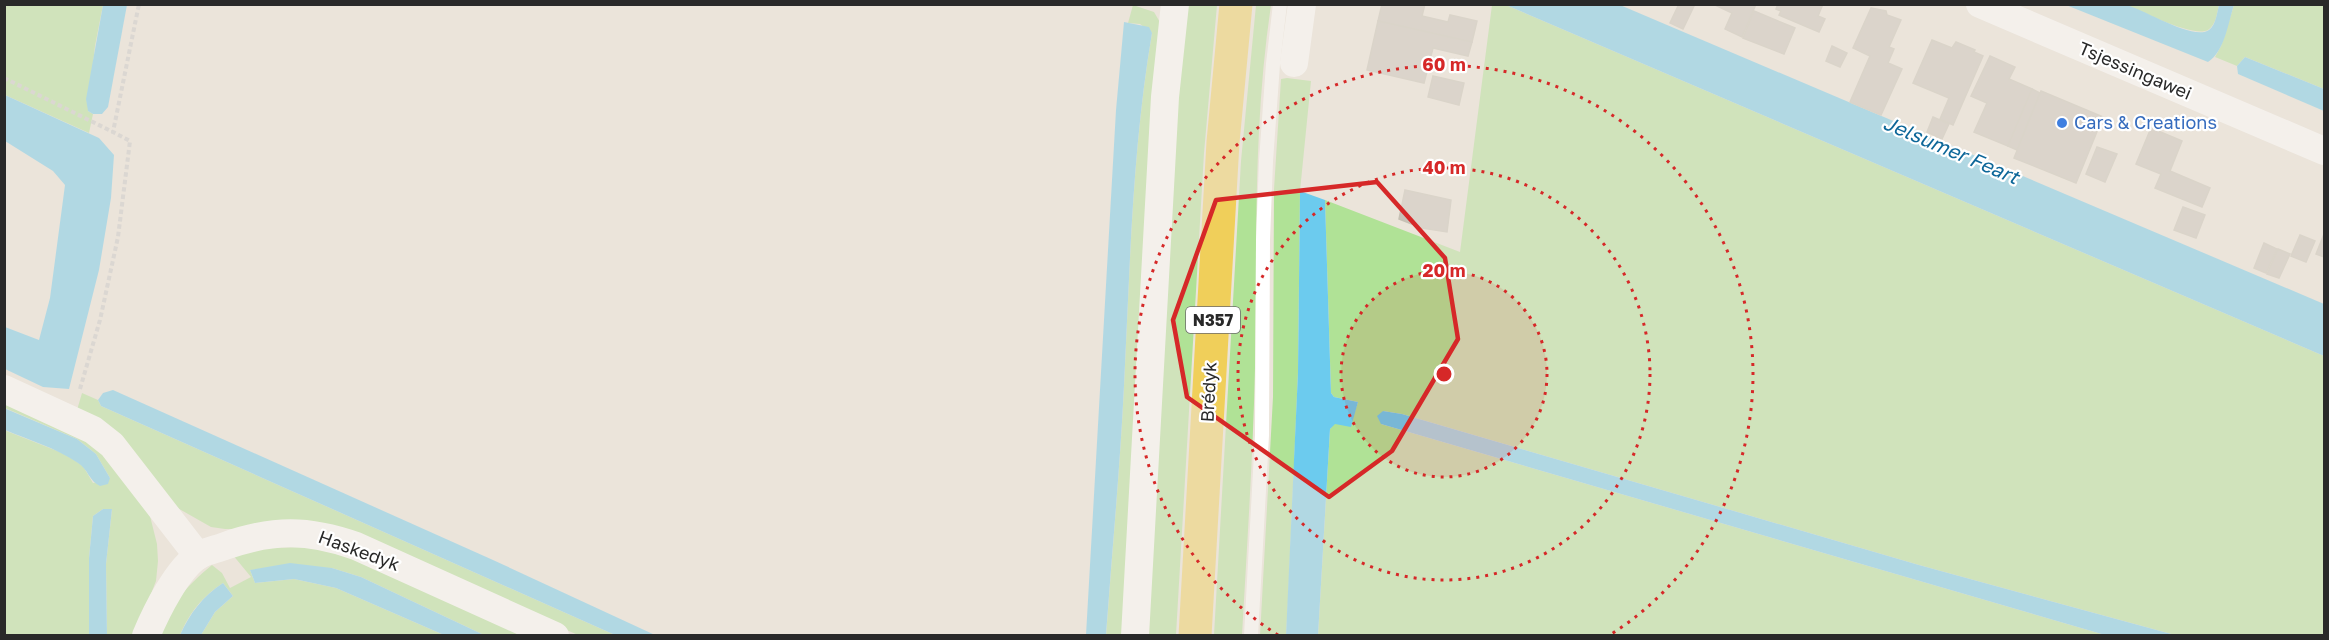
<svg xmlns="http://www.w3.org/2000/svg" width="2329" height="640" font-family="'Golos Text',sans-serif">
<rect width="100%" height="100%" fill="#ebe4da"/>
<g fill="#b0e296">
<polygon points="5,5 103,5 95,46 88,111 93,114 89,133 5,95"/>
<path d="M1133,5L1154,12L1161,24L1123,635L1106,636C1112,552 1120,469 1124,386C1130,268 1132,150 1152,33L1140,24L1128,23Z"/>
<polygon points="1187,5 1217,5 1204,153 1176,635 1148,636 1177,102"/>
<path d="M1256,5H1271C1253,125 1257,246 1255,368C1253,457 1247,546 1242,635H1214L1241,161Z"/>
<polygon points="1492,5 1506,5 2324,356 2324,635 2175,635 1919,565 1402,414 1383,411 1381,424 2105,635 1318,636 1330,429 1334,424 1355,411 1358,402 1334,397 1331,393 1325,200 1460,252"/>
<path d="M2126,5H2219C2217,13 2216,25 2208,30C2194,38 2141,11 2126,5Z"/>
<polygon points="2234,5 2324,5 2324,89 2245,57 2237,66 2215,57 2221,46"/>
<polygon points="1287,78 1311,81 1300,191 1298,372 1288,602 1286,635 1260,636 1273,397 1274,189 1281,79"/>
<polygon points="82,393 98,400 101,406 615,635 578,635 444,576 241,529 225,529 211,527 174,506 77,410"/>
<polygon points="5,397 103,450 150,516 157,544 158,561 156,581 135,635 107,635 106,564 112,509 103,509 93,516 89,558 89,635 5,635 4,430 65,454 83,466 93,483 110,478 96,454 77,439 5,408"/>
<path d="M325,546L530,635H484L361,577L332,568L250,570L255,583L294,579L336,588L444,635H201L215,612L233,596L223,583C202,597 190,612 180,635L157,636C173,603 184,588 212,565L222,573L230,588L251,577L232,554L250,549Z"/>
</g>
<g fill="#6ccbee">
<polygon points="103,5 127,5 108,107 102,114 93,114 88,111 86,99"/>
<polygon points="1506,5 1620,5 2324,304 2324,356"/>
<path d="M2066,5C2084,4 2110,1 2126,5C2144,9 2193,41 2209,30C2216,25 2217,12 2219,5H2234C2228,23 2225,51 2208,62Z"/>
<path d="M1124,22L1149,27L1152,33C1132,150 1130,268 1124,386C1120,469 1112,552 1106,635H1086L1116,110Z"/>
<polygon points="2245,57 2324,89 2324,111 2238,74 2237,66"/>
<polygon points="5,95 99,138 114,155 111,198 99,270 69,389 43,387 5,369 5,327 39,340 50,298 65,185 53,171 5,141"/>
<polygon points="1300,191 1325,200 1331,393 1334,397 1358,402 1351,427 1335,424 1330,429 1318,636 1286,635 1298,372"/>
<polygon points="113,390 493,560 655,635 615,635 101,406 98,400 103,393"/>
<path d="M4,408L77,439L96,454L110,478L108,484L100,486C89,481 88,469 78,463C56,448 29,440 5,430Z"/>
<polygon points="1383,411 1402,414 1919,565 2175,635 2105,635 1381,424 1377,416"/>
<polygon points="103,509 112,509 106,564 107,635 89,635 89,558 93,516"/>
<polygon points="290,563 332,568 361,577 484,635 444,635 336,588 294,579 255,583 250,570"/>
<path d="M223,583L233,596L215,612L201,635H180C190,613 203,596 223,583Z"/>
</g>
<g fill="#c7c2b9" stroke="#c6c0b4" stroke-width="1.5">
<polygon points="1382,4 1425,4 1422,16 1448,22 1450,15 1477,21 1472,42 1378,21"/>
<polygon points="1679,4 1695,4 1683,29 1670,23"/>
<polygon points="1713,4 1756,4 1742,37 1725,29 1732,13"/>
<polygon points="1778,4 1823,4 1818,16 1825,19 1819,32 1779,15 1781,11 1776,9"/>
<polygon points="1871,8 1886,11 1887,15 1901,20 1889,47 1894,49 1888,63 1902,69 1881,115 1850,102 1870,56 1853,48"/>
<polygon points="1754,11 1795,28 1784,54 1743,38"/>
<polygon points="1378,21 1472,42 1468,56 1433,48 1424,83 1367,70"/>
<polygon points="1932,40 1952,48 1956,42 1975,50 1974,52 1983,56 1953,125 1940,119 1949,98 1913,83"/>
<polygon points="1832,46 1847,53 1840,67 1826,61"/>
<polygon points="1990,56 2015,67 2009,79 2032,89 2008,146 1974,132 1987,103 1971,96"/>
<polygon points="1433,76 1464,83 1459,105 1428,97"/>
<polygon points="2032,89 2040,93 2017,150 2008,146"/>
<polygon points="2041,91 2103,117 2076,183 2014,158"/>
<polygon points="1933,117 1949,124 1942,139 1927,132"/>
<polygon points="2151,128 2182,141 2170,171 2210,188 2202,207 2155,188 2161,174 2136,164"/>
<polygon points="2097,147 2117,154 2105,182 2086,174"/>
<polygon points="1405,190 1451,200 1447,232 1422,228 1399,219"/>
<polygon points="2183,207 2205,215 2196,238 2174,230"/>
<polygon points="2324,234 2324,257 2316,254"/>
<polygon points="2300,235 2315,241 2306,262 2291,256"/>
<polygon points="2264,243 2277,249 2266,273 2254,268"/>
<polygon points="2278,249 2290,254 2279,278 2267,274"/>
</g>
<g fill="none" stroke-linecap="round" stroke-linejoin="round">
<g stroke="#c7c7c7" stroke-width="4" stroke-dasharray="4.5 3" stroke-linecap="butt">
<polyline points="4,78 113,132"/>
<polyline points="80,389 100,320 118,237 130,141 113,132 139,4"/>
</g>
<polyline stroke="#fff" stroke-width="14" points="1251,636 1262,435 1263,240 1266,161 1273,64 1280,4"/>
<g stroke="#fff" stroke-width="28">
<polyline points="1980,4 2324,151"/>
<polyline points="1294,63 1302,4"/>
<polyline points="4,389 93,430 112,445 198,556"/>
<path d="M146,636C156,612 177,569 199,555C206,551 217,549 225,546C273,529 308,529 356,546L555,636"/>
<polyline points="1135,636 1165,97 1175,4"/>
</g>
<polyline stroke="#f0cf5a" stroke-width="33" points="1195,636 1223,142 1236,4"/>
</g>
<path d="M0 0H2329V640H0ZM1377,182L1445,258L1458,339L1392,451L1329,497L1187,397L1173,320L1216,200Z" fill="#ebe4da" fill-opacity=".55" fill-rule="evenodd"/>
<path fill="none" stroke="#d62828" stroke-width="4.5" stroke-linejoin="round" d="M1377,182L1445,258L1458,339L1392,451L1329,497L1187,397L1173,320L1216,200Z"/>
<circle cx="1444" cy="374" r="103" fill="#d62828" fill-opacity=".12"/>
<g fill="none" stroke="#d62828" stroke-width="3" stroke-dasharray="3 6">
<circle cx="1444" cy="374" r="103"/>
<circle cx="1444" cy="374" r="206"/>
<path d="M1278 635A309 309 0 1 1 1610 635"/>
</g>
<circle fill="#3f7fe0" stroke="#fff" stroke-width="2" cx="2062" cy="123" r="6"/>
<g text-anchor="middle" stroke-width="4.5" stroke-linejoin="round" paint-order="stroke">
<rect fill="#fff" stroke="#696969" stroke-width="1.5" x="1186" y="307" width="54" height="26" rx="4.5"/>
<g font-size="16" font-weight="bold" fill="#292929">
<text x="1213" y="326">N357</text>
</g>
<g font-size="18" fill="#292929" stroke="#fff">
<text transform="translate(2135 71) rotate(23)" y="6">Tsjessingawei</text>
<text transform="translate(1209 392) rotate(-87)" y="6">Brédyk</text>
<text transform="translate(359 551) rotate(20)" y="6">Haskedyk</text>
</g>
<g font-size="18" fill="#366cbe" stroke="#fff" text-anchor="start">
<text x="2074" y="129">Cars &amp; Creations</text>
</g>
<g font-size="20" font-style="italic" fill="#0d6799" stroke="#fff">
<text transform="translate(1951 150) rotate(23)" y="7">Jelsumer Feart</text>
</g>
</g>
<circle cx="1444" cy="374" r="9" fill="#d62828" stroke="#fff" stroke-width="3"/>
<g font-size="18" text-anchor="middle" font-weight="bold" fill="#d62828" stroke="#fff" stroke-width="4.5" stroke-linejoin="round" paint-order="stroke">
<text x="1444" y="71">60 m</text>
<text x="1444" y="174">40 m</text>
<text x="1444" y="277">20 m</text>
</g>
<rect width="2329" height="640" fill="none" stroke="#292929" stroke-width="12"/>
</svg>
